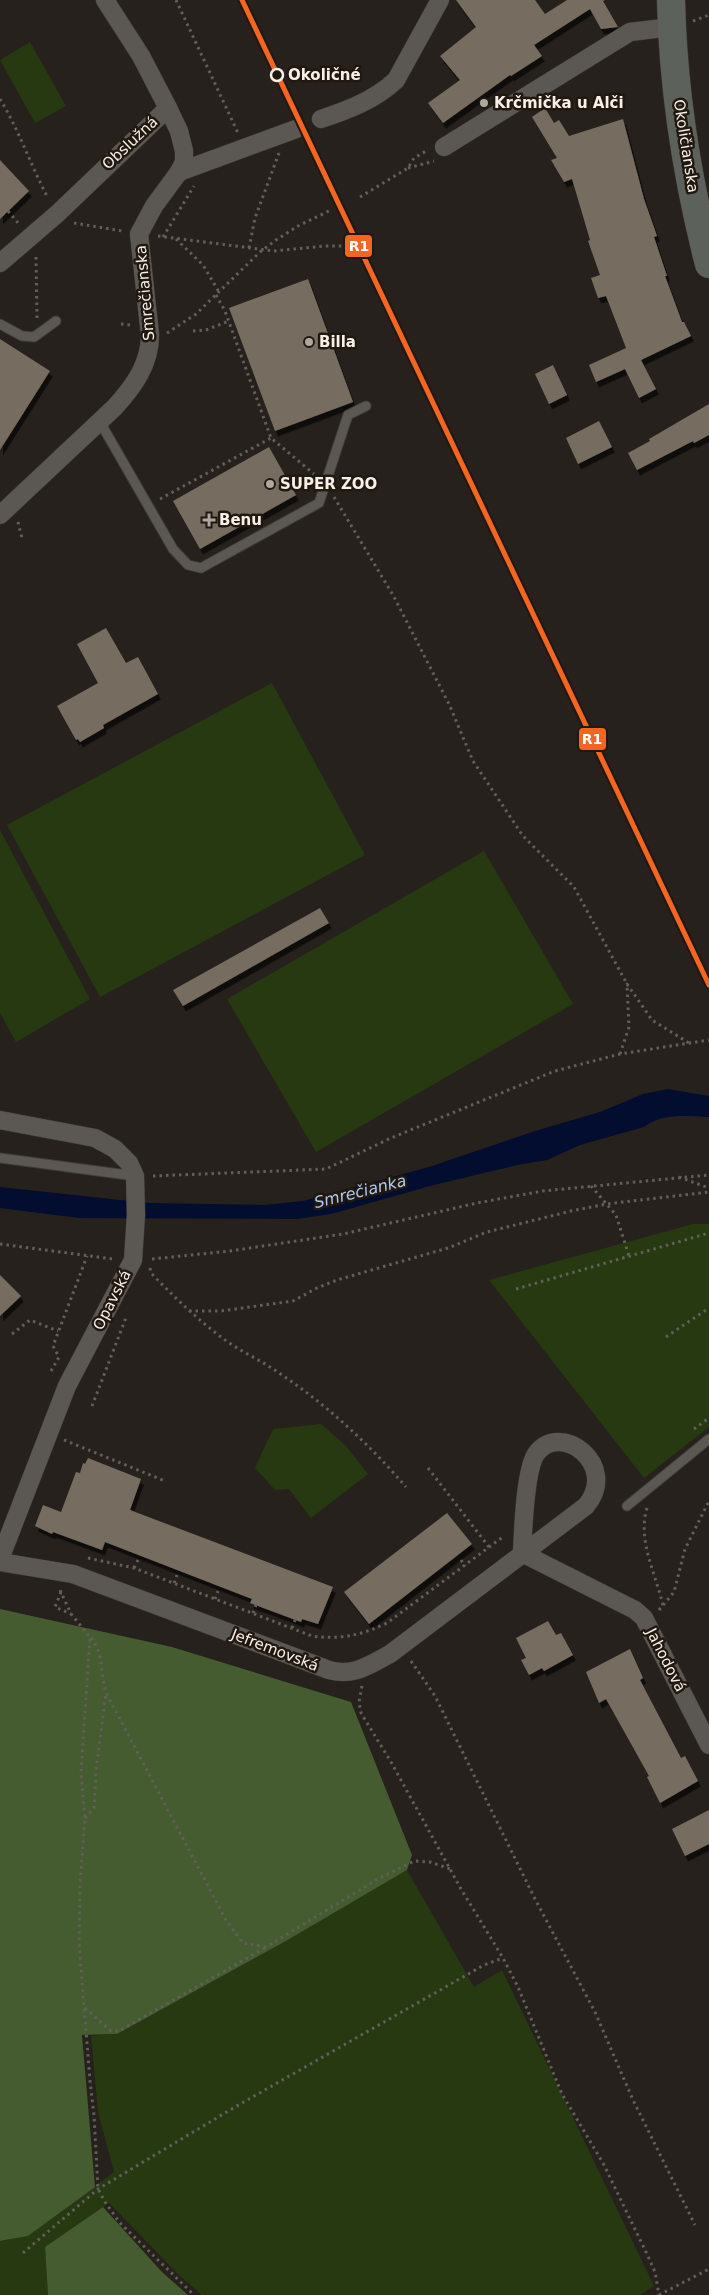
<svg xmlns="http://www.w3.org/2000/svg" width="709" height="2295" font-family="'DejaVu Sans',sans-serif">
<defs>
<filter id="shadow"><feDropShadow dx="3" dy="5.5" stdDeviation="0" flood-color="#0009"/></filter>
</defs>
<rect width="100%" height="100%" fill="#26211c"/>
<g fill="#273911">
<polygon points="30,42 66,106 35,123 0,60"/>
<polygon points="272,683 365,855 100,997 7,825"/>
<polygon points="0,830 90,999 16,1042 0,1013"/>
<polygon points="484,851 573,1004 316,1152 227,999"/>
<polygon points="693,1224 709,1224 709,1427 644,1478 489,1280"/>
<polygon points="321,1424 346,1446 368,1474 311,1518 289,1489 275,1490 255,1468 273,1429"/>
<polygon points="407,1870 474,1987 502,1970 654,2286 640,2295 202,2295 180,2276 109,2203 45,2247 48,2295 0,2295 0,2241 28,2236 114,2172 98,2112 91,2036 117,2034 286,1941"/>
</g>
<g fill="#455b30">
<polygon points="0,1609 172,1647 351,1702 412,1855 407,1870 286,1941 117,2034 82,2035 95,2187 28,2236 0,2241"/>
<polygon points="103,2207 162,2272 188,2295 48,2295 45,2247"/>
</g>
<path fill="#030d2f" d="M668,1089L709,1096V1117C687,1116 662,1113 644,1127L580,1145L547,1160L517,1165L434,1185L331,1214L297,1219L79,1218L0,1208V1187L148,1203L265,1205L303,1201L429,1167L535,1131L600,1112L643,1094Z"/>
<g fill="#766c61" filter="url(#shadow)">
<polygon points="456,0 535,0 545,14 567,0 605,0 603,1 618,27 601,29 590,9 534,45 542,56 511,76 510,75 443,123 428,103 460,80 440,56 476,27"/>
<polygon points="545,108 554,123 559,120 569,136 623,119 644,199 657,236 654,237 667,276 665,276 682,322 684,322 691,336 641,360 656,389 639,398 625,369 596,382 589,365 626,348 606,296 598,298 591,278 600,275 588,241 590,240 572,179 564,182 551,160 557,158 532,117"/>
<polygon points="0,160 29,191 0,219"/>
<polygon points="308,279 353,402 275,431 229,308"/>
<polygon points="0,339 50,371 0,450"/>
<polygon points="553,365 567,395 549,404 535,374"/>
<polygon points="709,404 709,435 694,443 693,441 637,470 628,453 650,441 649,439"/>
<polygon points="599,421 612,447 578,464 566,438"/>
<polygon points="269,447 296,495 200,549 173,501"/>
<polygon points="106,628 126,663 138,657 158,694 103,725 104,728 80,742 78,739 76,740 57,706 98,683 77,644"/>
<polygon points="320,908 329,923 183,1006 173,990"/>
<polygon points="0,1275 21,1296 0,1316"/>
<polygon points="88,1458 141,1479 130,1510 333,1587 318,1624 302,1619 301,1622 250,1603 252,1599 105,1542 102,1550 53,1532 52,1534 35,1526 43,1505 61,1512 76,1472 80,1473 83,1463 85,1464"/>
<polygon points="447,1513 472,1544 369,1624 344,1592"/>
<polygon points="548,1621 556,1635 561,1633 573,1655 544,1671 542,1668 529,1675 521,1660 526,1658 516,1638"/>
<polygon points="630,1649 643,1678 640,1680 681,1758 685,1756 698,1781 660,1803 647,1777 649,1776 606,1699 599,1703 586,1672"/>
<polygon points="709,1810 709,1844 685,1856 672,1829"/>
</g>
<g fill="none" stroke-linecap="round" stroke-linejoin="round">
<g stroke="#413c39" stroke-width="11">
<g id="service">
<polyline points="0,324 22,336 34,337 56,321"/>
<polyline points="100,422 173,549 188,565 201,568 319,503 348,415 366,406"/>
<polyline points="0,1158 135,1176"/>
<polyline points="627,1506 709,1439"/>
</g>
</g>
<g stroke="#413c39" stroke-width="19">
<g id="minor">
<path d="M321,119C348,110 375,100 396,80L440,0"/>
<polyline points="444,147 630,32 672,27"/>
<polyline points="179,172 296,129"/>
<polyline points="0,263 57,214 168,108 141,56 105,0"/>
<path d="M0,515L115,407C134,386 150,364 150,335L139,234L154,206L179,172L184,162V151L179,131L168,108"/>
<polyline points="0,1120 95,1138 115,1149 129,1163 135,1176 136,1215 133,1260 67,1386 0,1559"/>
<polyline points="522,1553 635,1610 644,1618 709,1745"/>
<path d="M0,1562L73,1574L329,1670C353,1677 369,1665 390,1654L586,1506C620,1465 560,1420 536,1454C525,1470 523,1532 522,1553"/>
</g>
</g>
<g stroke="#413c39" stroke-width="29">
<path id="primary" d="M671,0C673,89 687,178 709,264"/>
</g>
<g stroke="#625f5b" stroke-width="3" stroke-dasharray="2.5 4" stroke-linecap="butt">
<polyline points="176,0 238,133"/>
<polyline points="693,21 709,15"/>
<path d="M0,99C19,130 31,166 48,198"/>
<polyline points="408,168 434,161"/>
<polyline points="360,197 408,168 414,158 426,151"/>
<polyline points="8,211 19,224"/>
<polyline points="74,223 122,231"/>
<polyline points="158,236 274,251 325,246 351,246"/>
<polyline points="163,237 194,186"/>
<polyline points="176,239 203,265 219,292"/>
<polyline points="249,248 255,218 279,153"/>
<polyline points="36,257 37,318"/>
<polyline points="216,295 225,311 271,438 314,474"/>
<polyline points="121,324 130,325"/>
<polyline points="193,331 206,330 229,321"/>
<polyline points="167,333 196,314 260,252 276,240 298,226 329,211"/>
<polyline points="334,497 393,595 449,704 473,761 523,836 574,887 627,984"/>
<polyline points="160,499 271,438"/>
<polyline points="18,522 22,538"/>
<polyline points="620,1054 629,1027 627,984 652,1020 689,1043"/>
<polyline points="153,1176 326,1169 391,1138 555,1071 620,1054 709,1040"/>
<polyline points="679,1177 709,1188"/>
<polyline points="591,1186 616,1215 629,1256"/>
<polyline points="0,1244 113,1259"/>
<polyline points="152,1259 230,1251 343,1234 477,1203 543,1191 709,1175"/>
<path d="M150,1268L151,1273C173,1296 196,1318 221,1337C239,1351 261,1360 279,1373C326,1404 369,1444 406,1487"/>
<polyline points="516,1289 709,1233"/>
<polyline points="189,1311 221,1311 293,1301 317,1288 337,1280 448,1248 487,1232 571,1211 607,1204 709,1192"/>
<polyline points="12,1334 30,1320 58,1331"/>
<polyline points="666,1337 709,1308"/>
<polyline points="51,1371 59,1357 53,1346 87,1256"/>
<polyline points="92,1406 127,1315"/>
<polyline points="694,1429 709,1418"/>
<polyline points="64,1440 165,1481"/>
<polyline points="428,1468 489,1547"/>
<path d="M647,1508C637,1541 656,1573 663,1606"/>
<path d="M88,1558L134,1568L312,1636C340,1640 362,1635 387,1623L504,1536"/>
<polyline points="461,1560 465,1566"/>
<polyline points="134,1568 138,1560"/>
<polyline points="174,1583 177,1575"/>
<polyline points="60,1590 71,1614 90,1637 81,1773 85,1818 80,1884 79,1942 90,2081 94,2115 98,2189 105,2202 120,2223 194,2295"/>
<polyline points="61,1592 55,1607 71,1614"/>
<polyline points="215,1599 218,1591"/>
<polyline points="659,1610 674,1592 685,1549 709,1501"/>
<polyline points="253,1613 256,1605"/>
<polyline points="292,1628 295,1620"/>
<path d="M91,1638C104,1654 100,1673 106,1692C108,1697 111,1702 113,1706L226,1920L243,1943L266,1947L378,1879L414,1861L430,1862L450,1869"/>
<polyline points="411,1661 435,1696 535,1899 595,2012 633,2100 695,2225"/>
<polyline points="362,1686 359,1702 361,1713 391,1762 461,1889 503,1958 518,1987 562,2094 603,2163 646,2252 655,2272 659,2295"/>
<polyline points="85,1818 94,1808 96,1770 106,1693"/>
<polyline points="85,2008 111,2031 119,2031 265,1948"/>
<polyline points="23,2253 98,2189 235,2107 484,1965 503,1958"/>
<polyline points="659,2295 709,2269"/>
</g>
<use href="#service" stroke="#5b5854" stroke-width="9"/>
<use href="#minor" stroke="#5b5854" stroke-width="18"/>
<use href="#primary" stroke="#5c625b" stroke-width="28"/>
<g stroke="#21180f" stroke-width="9">
<polyline id="rail-1" points="242,0 709,985"/>
</g>
<use href="#rail-1" stroke="#f26522" stroke-width="5"/>
</g>
<circle fill="#21180f" stroke="#f6f0e9" stroke-width="2.5" cx="277" cy="75" r="6"/>
<g fill="#ada8a1" stroke="#21180f" stroke-width="2">
<circle cx="484" cy="103" r="5"/>
<circle cx="309" cy="342" r="5"/>
<circle cx="270" cy="484" r="5"/>
<path d="M206.5 512.5h5v5h5v5h-5v5h-5v-5h-5v-5h5z"/>
</g>
<g text-anchor="middle" stroke-width="5" stroke-linejoin="round" paint-order="stroke">
<g font-size="15" font-weight="bold" fill="#f6f0e9" stroke="#21180f" text-anchor="start">
<text x="288" y="80">Okoličné</text>
</g>
<g font-size="15" font-weight="bold" fill="#f6f0e9" stroke="#21180f" text-anchor="start">
<text x="494" y="108">Krčmička u Alči</text>
<text x="319" y="347">Billa</text>
<text x="280" y="489">SUPER ZOO</text>
<text x="219" y="525">Benu</text>
</g>
<g font-size="15" fill="#f6f0e9" stroke="#21180f">
<text transform="translate(130 143) rotate(-43)" y="5">Obslužná</text>
<text transform="translate(686 146) rotate(81)" y="5">Okoličianska</text>
<text transform="translate(145 293) rotate(-95)" y="5">Smrečianska</text>
<text transform="translate(112 1300) rotate(-63)" y="5">Opavská</text>
<text transform="translate(275 1650) rotate(21)" y="5">Jefremovská</text>
<text transform="translate(666 1660) rotate(63)" y="5">Jahodová</text>
</g>
<g font-size="16" font-style="italic" fill="#aec9f2" stroke="#21180f">
<text transform="translate(360 1191) rotate(-14)" y="6">Smrečianka</text>
</g>
</g>
<g stroke="#21180f" stroke-width="2">
<rect x="344" y="234" width="29" height="24" rx="5" fill="#f26522"/>
<rect x="578" y="727" width="29" height="24" rx="5" fill="#f26522"/>
</g>
<g font-size="14" text-anchor="middle" font-weight="bold" fill="#fff">
<text x="359" y="251">R1</text>
<text x="592" y="744">R1</text>
</g>
</svg>
